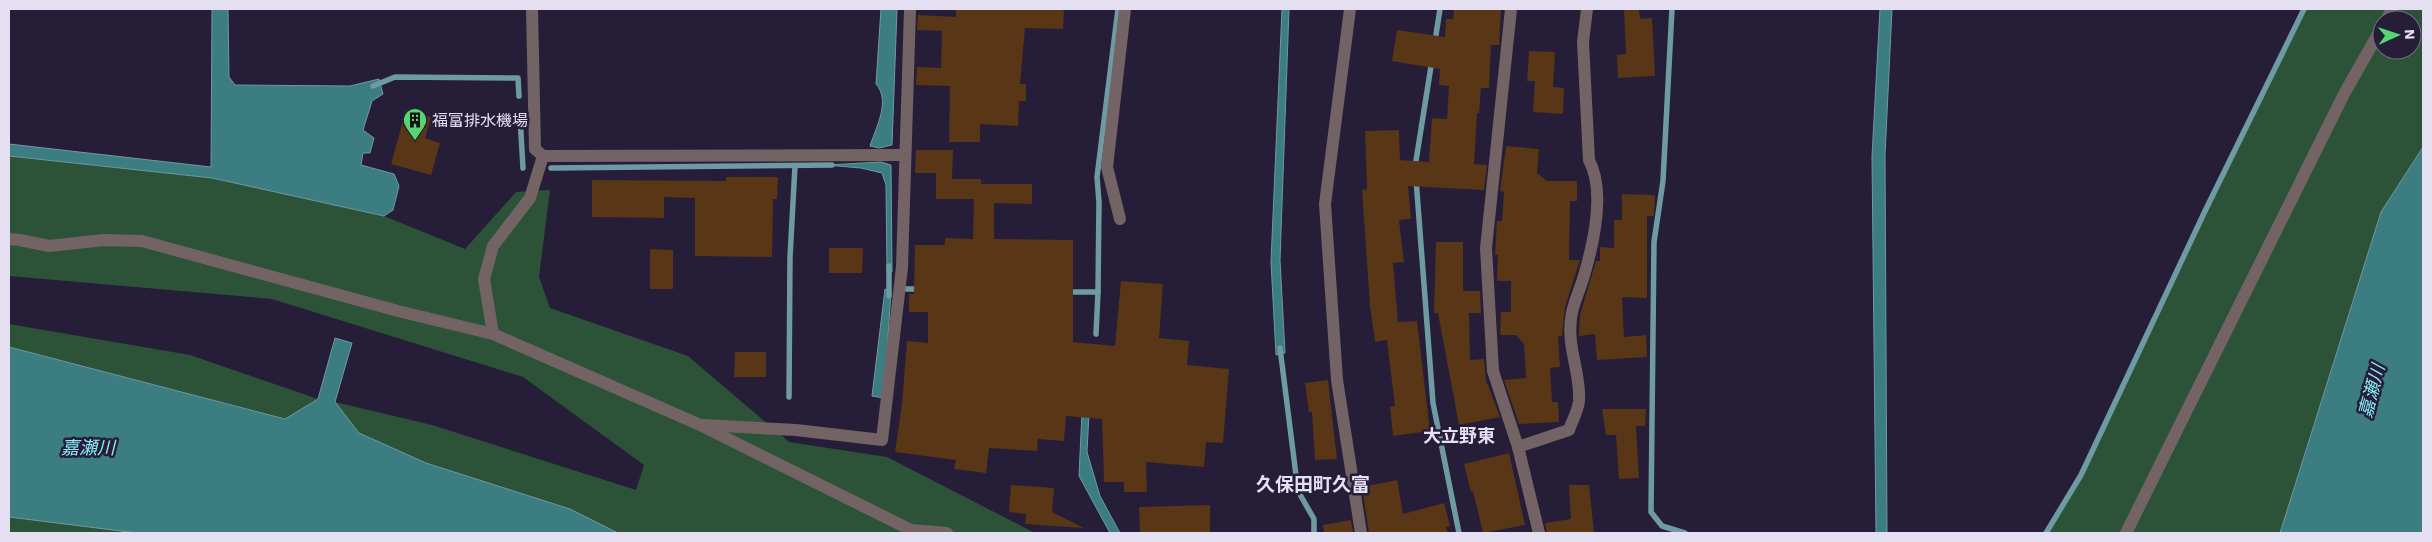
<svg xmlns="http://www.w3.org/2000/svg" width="2432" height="542" font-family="'Work Sans','Noto Sans JP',sans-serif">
<rect width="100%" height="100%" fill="#261d38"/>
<g fill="#2c5237" fill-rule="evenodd">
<path d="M2304,9H2423V147L2381,212L2280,533H2046L2081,475L2205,211ZM2382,20H2412V50H2382Z"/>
<polygon points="9,156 212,178 384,216 465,249 516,192 550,190 539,277 550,308 688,356 789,442 887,457 1035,533 618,533 570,509 426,463 359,433 335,402 432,425 636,490 644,465 523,377 272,299 9,276"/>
<polygon points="9,324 190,355 318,399 285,419 9,347"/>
<polygon points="9,507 129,531 137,533 9,533"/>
</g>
<g fill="#3b7d81" stroke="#6e9aa3">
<polygon points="212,9 228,9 229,77 235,85 350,86 379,79 383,94 372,101 363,130 374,138 370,153 363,153 361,165 394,174 399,186 393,210 384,216 212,178 9,156 9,144 211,167"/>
<path d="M881,9H897L892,145L879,148L870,146C876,127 891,101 876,84Z"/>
<polygon points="1282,9 1289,9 1280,260 1285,353 1276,355 1271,262"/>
<polygon points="1880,9 1892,9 1885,155 1887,533 1876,533 1872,156"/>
<polygon points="2423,147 2423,533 2280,533 2381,212"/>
<polygon points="881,162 891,165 892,272 887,272 886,185 882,173 861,168 826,165"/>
<polygon points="885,289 891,291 884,398 872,396"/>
<polygon points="335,338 352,343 335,402 359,433 426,463 570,509 618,533 137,533 9,517 9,347 285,419 318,399"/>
<polygon points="1082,412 1089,413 1087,452 1100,496 1120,533 1110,533 1079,476"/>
</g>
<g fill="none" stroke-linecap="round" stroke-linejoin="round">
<g stroke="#6e9aa3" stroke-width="5.5">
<polyline points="1672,9 1663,181 1654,242 1651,512 1662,526 1685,533"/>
<polyline points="1435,41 1440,9"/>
<polyline points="373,86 395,77 518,78 519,96"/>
<polyline points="520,117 523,168"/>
<polyline points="1415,167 1432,60"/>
<polyline points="551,168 832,165"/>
<polyline points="1416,179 1433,403 1459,533"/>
<polyline points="906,289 921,289"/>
<polyline points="1065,292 1098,292 1099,202 1097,177 1118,9"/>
<polyline points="889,296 889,266"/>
<polyline points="1096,334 1098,292"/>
<polyline points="1280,348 1298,491 1314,519 1314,533"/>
<polyline points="789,397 790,257 795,166"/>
<polyline points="2046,533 2081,475 2205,211 2304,9"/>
</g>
</g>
<g fill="#583616">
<polygon points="956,9 1064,9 1063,29 1025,28 1020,84 1026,84 1026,101 1019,101 1018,126 980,124 980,142 949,142 950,86 916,85 917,67 941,68 942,31 917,30 918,15 956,17"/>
<polygon points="1454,9 1501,9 1499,45 1491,45 1489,88 1481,88 1479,113 1477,113 1474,164 1487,165 1484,190 1408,186 1411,219 1399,220 1404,262 1393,263 1398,322 1417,321 1430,431 1393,436 1390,407 1395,406 1387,340 1375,342 1370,306 1362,190 1367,189 1365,131 1399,130 1400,160 1429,162 1432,118 1447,119 1449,86 1439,85 1440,69 1392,61 1397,30 1445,37 1446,19 1453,19"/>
<polygon points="1639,9 1640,19 1652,18 1655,76 1618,78 1617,55 1626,54 1624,10"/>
<polygon points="1529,51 1555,52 1553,87 1564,88 1563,114 1533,112 1535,81 1527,81"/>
<polygon points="406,110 431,117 425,138 440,143 431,175 391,164"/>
<polygon points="1506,146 1539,149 1537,173 1547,181 1577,181 1577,201 1570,201 1569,260 1580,260 1565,307 1562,336 1558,336 1560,367 1550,368 1552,402 1558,402 1559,422 1519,424 1504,380 1526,378 1524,344 1516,335 1500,335 1501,312 1511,312 1511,281 1497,281 1498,255 1495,255 1497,221 1502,221 1504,192 1500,191"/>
<polygon points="916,150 953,150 952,179 981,179 981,184 1032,184 1032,204 994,203 994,239 1073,240 1073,342 1115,346 1121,281 1163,284 1159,338 1189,341 1187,365 1229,369 1223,443 1206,442 1204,467 1146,462 1147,492 1124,492 1124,482 1104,482 1102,419 1066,416 1064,441 1038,439 1037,451 989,448 986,473 954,469 956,460 895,452 902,404 907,341 928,343 928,312 909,312 909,294 914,294 915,245 945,245 945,238 973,239 974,199 936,199 936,173 915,173"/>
<polygon points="726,177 778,177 777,199 773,199 772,257 695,256 695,198 664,197 664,218 592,217 592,180 726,181"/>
<polygon points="1622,194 1655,195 1654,216 1647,216 1647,298 1622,297 1624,337 1646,335 1647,357 1597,360 1595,334 1579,336 1580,315 1596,261 1600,261 1600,247 1614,248 1614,220 1622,220"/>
<polygon points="1436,242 1463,242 1463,291 1480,291 1481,313 1469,313 1470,360 1484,359 1486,380 1500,417 1459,425 1438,313 1434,313"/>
<polygon points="829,248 863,248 862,273 829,273"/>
<polygon points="650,249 673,250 673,289 650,289"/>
<polygon points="735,352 766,352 766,377 734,377"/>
<polygon points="1328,380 1337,459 1315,460 1312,412 1309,412 1305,383"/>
<polygon points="1602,409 1646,409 1645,426 1636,426 1639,478 1619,479 1616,435 1606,435"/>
<polygon points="1509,453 1525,525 1483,533 1473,491 1471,492 1464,464"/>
<polygon points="1397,480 1403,514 1444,503 1450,526 1446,527 1448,533 1369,533 1362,487"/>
<polygon points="1011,485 1054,488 1052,512 1084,528 1025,524 1026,514 1009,512"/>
<polygon points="1569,485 1589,485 1594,533 1547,533 1545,523 1571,519"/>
<polygon points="1210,505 1210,533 1140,533 1139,507"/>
<polygon points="1351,520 1353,533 1324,533 1323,525"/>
</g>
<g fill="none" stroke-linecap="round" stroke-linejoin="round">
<g stroke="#746365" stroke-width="12">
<polyline points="532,9 535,149 543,156 905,155"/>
<polyline points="1350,9 1325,204 1337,380 1361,533"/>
<polyline points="1511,9 1486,248 1493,371 1518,447 1539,533"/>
<polyline points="2386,20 2392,9"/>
<polyline points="1120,219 1107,167 1125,9"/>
<polyline points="9,239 20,240 49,246 104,240 142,241 398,311 493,334 698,424 911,530 947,533"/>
<polyline points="493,334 484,279 493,246 530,198 543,156"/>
<polyline points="703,425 796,430 882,440 902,267 910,9"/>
<path d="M1518,447L1569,430C1572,421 1578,411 1579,401C1581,373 1567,349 1571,319C1572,306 1579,292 1583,279C1593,246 1606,192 1589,160L1583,42L1587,9"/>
<polyline points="2126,533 2344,94 2382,27"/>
</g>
</g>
<defs>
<g id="building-pin" transform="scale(1.25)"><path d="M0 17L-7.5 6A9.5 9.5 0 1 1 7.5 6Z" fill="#57d570" stroke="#261d38"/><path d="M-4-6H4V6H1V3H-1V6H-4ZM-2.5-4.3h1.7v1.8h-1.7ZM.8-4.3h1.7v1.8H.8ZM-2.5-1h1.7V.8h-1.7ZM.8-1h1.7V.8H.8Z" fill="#111"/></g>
</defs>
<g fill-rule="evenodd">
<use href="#building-pin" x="415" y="120"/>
</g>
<g text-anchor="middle" stroke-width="5" stroke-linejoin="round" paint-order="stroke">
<g font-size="16" fill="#e4dff1" stroke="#261d38" text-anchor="start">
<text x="432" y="126">福富排水機場</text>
</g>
<g font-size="18" font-style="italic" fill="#87eef5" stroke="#261d38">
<text transform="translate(2372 391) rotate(-75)" y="6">嘉瀬川</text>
<text x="88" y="454">嘉瀬川</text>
</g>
<g font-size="18" font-weight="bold" fill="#e4dff1" stroke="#261d38">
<text x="1459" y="442">大立野東</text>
</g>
<g font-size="19" font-weight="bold" fill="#e4dff1" stroke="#261d38">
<text x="1313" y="491">久保田町久富</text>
</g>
</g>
<rect width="2432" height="542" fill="none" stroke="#e4dff1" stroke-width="20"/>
<g transform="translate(2397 35) rotate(87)"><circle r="24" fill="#261d38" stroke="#726b82"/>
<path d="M0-4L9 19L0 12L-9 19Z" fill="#57d570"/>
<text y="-8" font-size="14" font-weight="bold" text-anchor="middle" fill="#e4dff1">N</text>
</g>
</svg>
